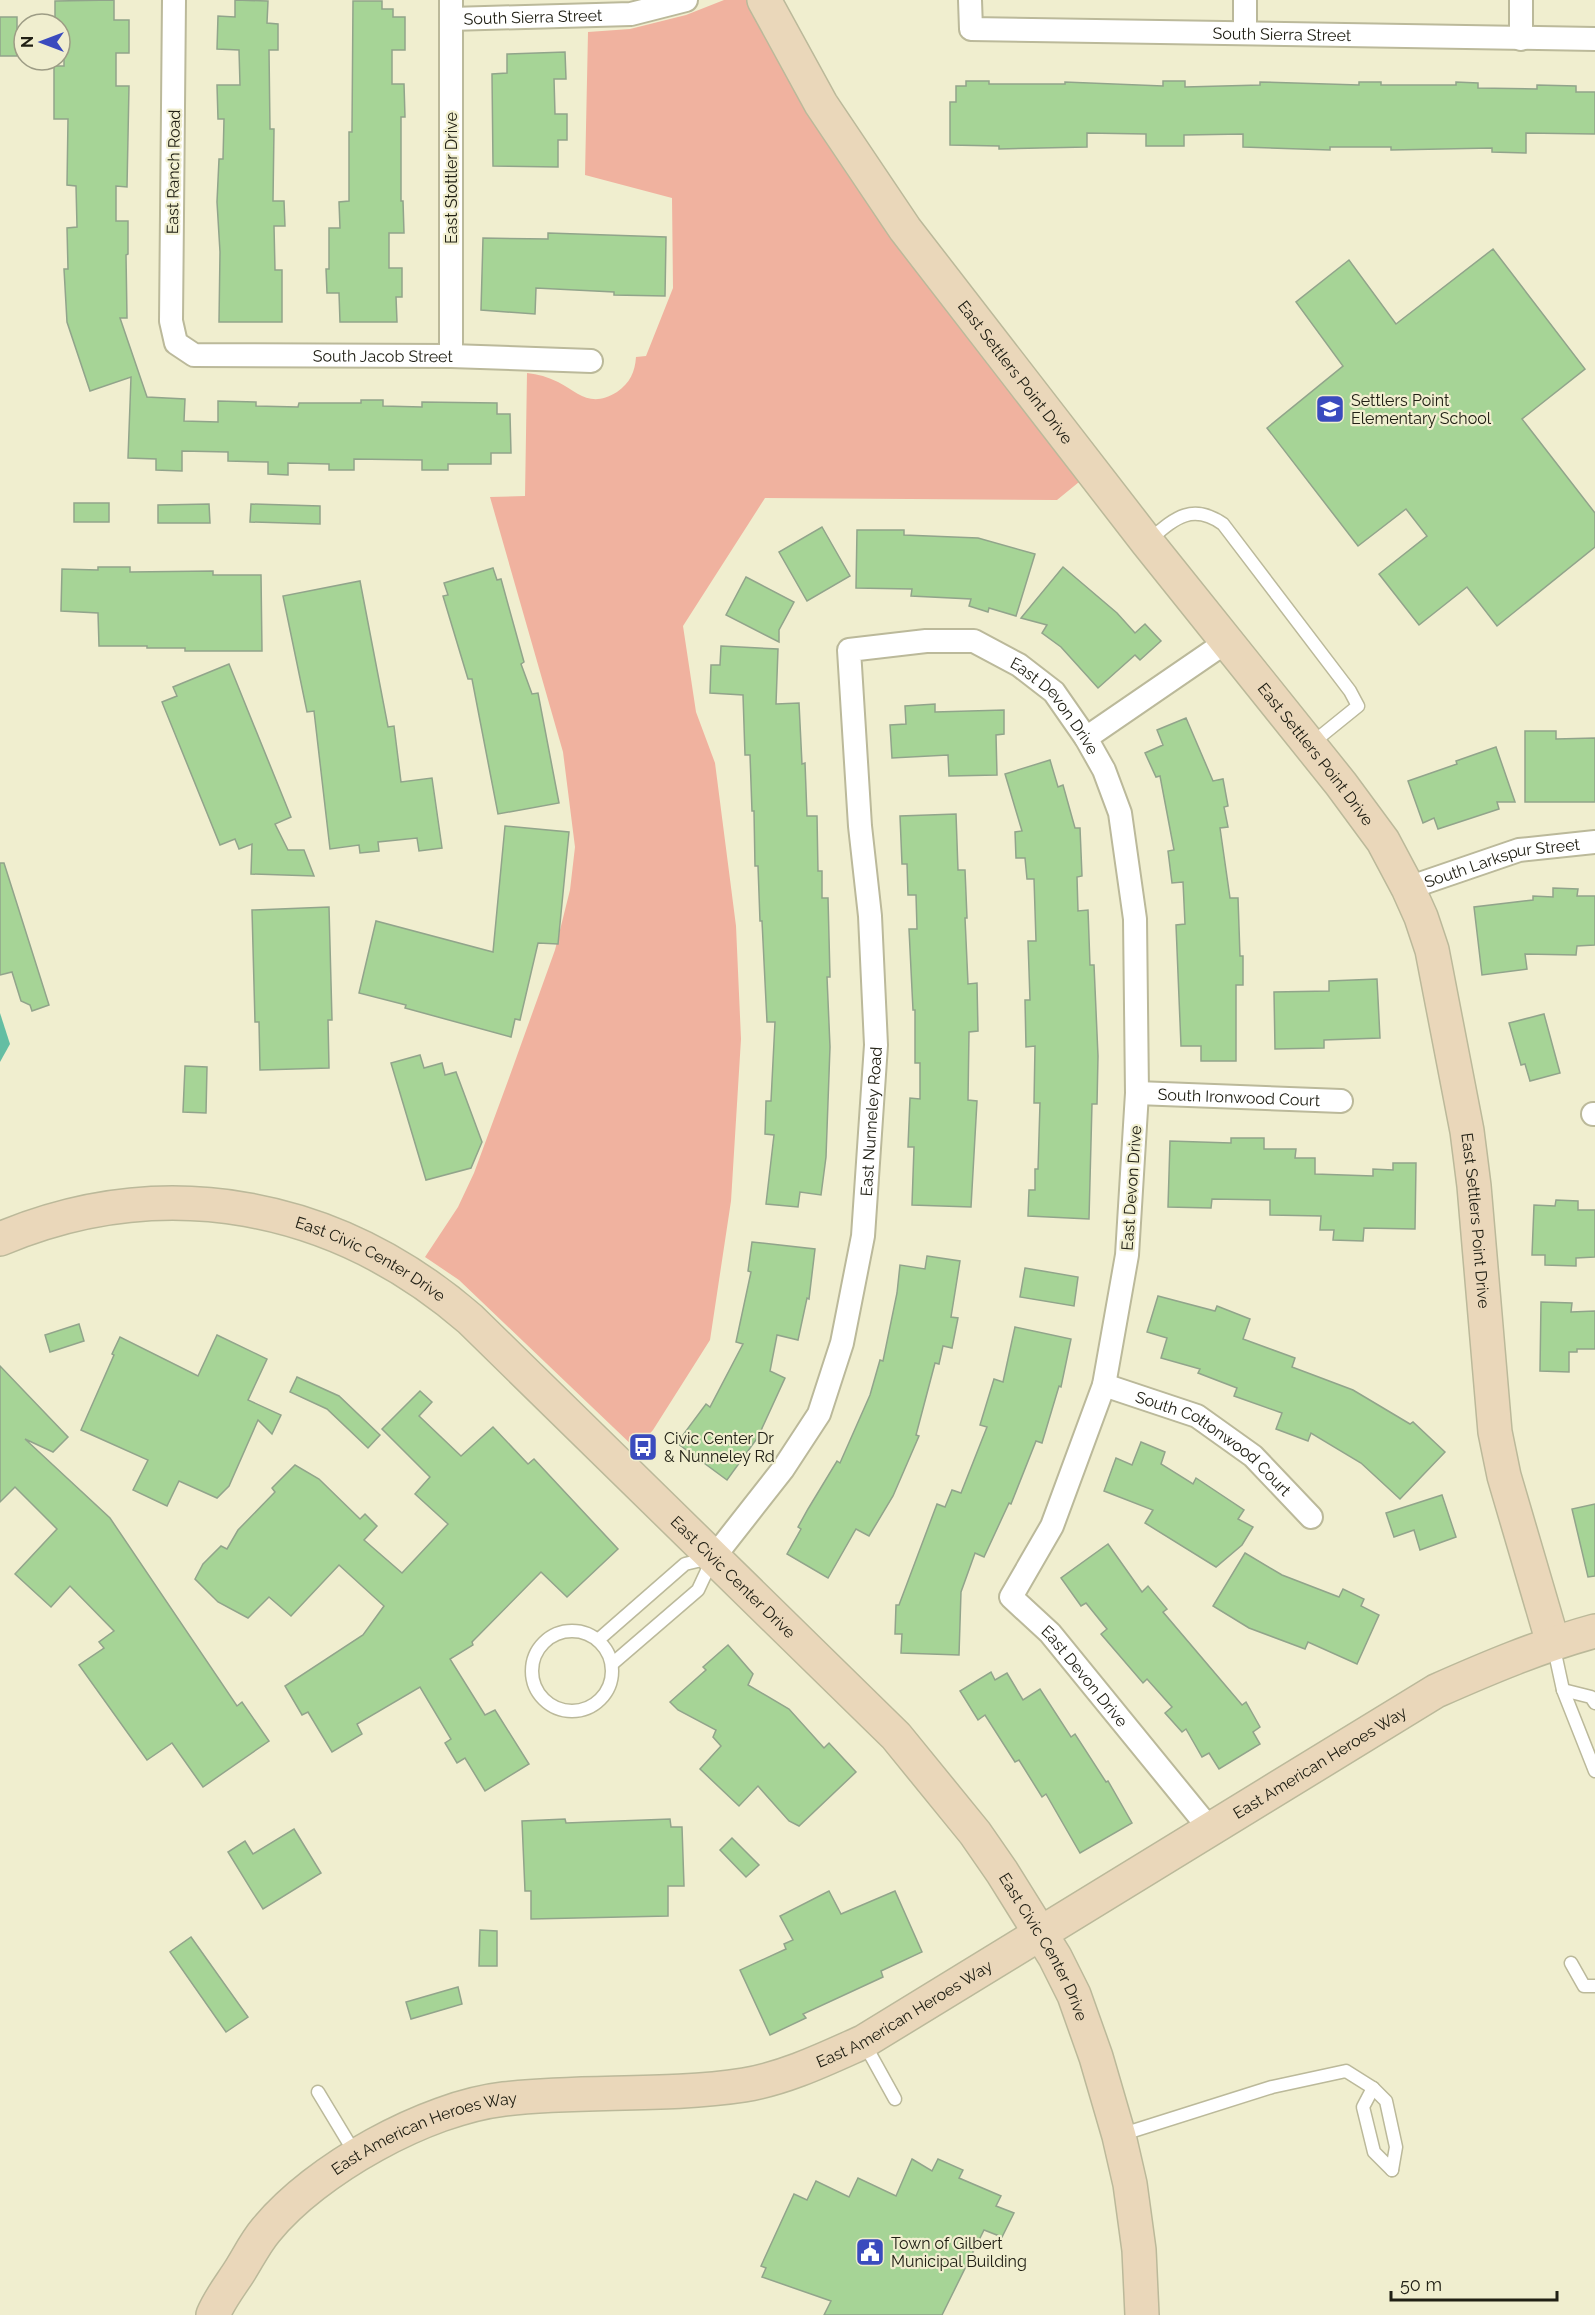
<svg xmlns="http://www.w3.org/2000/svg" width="1595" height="2315" font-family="Raleway,sans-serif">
<rect width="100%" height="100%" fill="#f0eecf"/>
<path fill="#f0b29f" d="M724,0H746L752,7C771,47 790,86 814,124C893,249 989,364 1079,482L1057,500L765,498L683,626L696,712L715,763L736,926L741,1039L731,1201L710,1340L653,1430L636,1449L459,1280L425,1257L458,1207L474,1173L509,1078L555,950L570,890L575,847L563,752L490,497L525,496L527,373C538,374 548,377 558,382C580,394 591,408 617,392C630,383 635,372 636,357L646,356L673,288L672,198L585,175L588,32L630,29L686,15Z"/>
<polygon fill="#64bea3" points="0,1013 10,1044 0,1062"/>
<g fill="#a6d496" stroke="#91a48b" stroke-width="1.5">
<polygon points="114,0 114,20 129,20 129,53 116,53 116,86 129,86 127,187 116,186 116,221 128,221 128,254 126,255 127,318 120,318 147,397 185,399 184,421 218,422 218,401 256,402 256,406 298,407 299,403 361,403 361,400 383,400 383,406 422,407 422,402 497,403 497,414 510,414 511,453 491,453 491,464 448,464 448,470 422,470 422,460 354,459 354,470 329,470 329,464 288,463 288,475 268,474 268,462 228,461 228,452 182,451 182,471 156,470 156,459 128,458 131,377 90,391 67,322 64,269 68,269 67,228 77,227 76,186 67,185 68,119 54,119 54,66 64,66 64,28 60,28 60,24 55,24 55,1"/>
<polygon points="235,0 268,1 267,23 278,24 278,50 269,50 270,129 274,129 273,201 284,201 285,226 274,226 275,270 282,270 282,322 219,322 220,252 217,202 219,159 223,159 224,119 218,119 217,85 240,85 239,50 217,49 218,16 235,17"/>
<polygon points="353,1 382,1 382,9 393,9 393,17 405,17 405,50 392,50 392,84 404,84 405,117 401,117 401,201 403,201 404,233 389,233 389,268 402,268 402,297 396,297 397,322 340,322 339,293 327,293 326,269 329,269 329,228 340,228 339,202 349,201 349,132 352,132"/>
<rect x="0" y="17" width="17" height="39"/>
<polygon points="565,52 566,79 554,79 555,114 567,114 567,140 558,140 558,167 493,166 492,74 507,73 507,54"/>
<polygon points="966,81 989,81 989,84 1065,84 1065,82 1163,86 1163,81 1185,81 1185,87 1260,85 1260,82 1359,85 1359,82 1381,82 1381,85 1456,85 1456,82 1478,83 1478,88 1537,89 1537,85 1576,86 1576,92 1595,92 1595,134 1526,133 1526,153 1492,152 1492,148 1391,150 1391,147 1330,147 1330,150 1243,147 1243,134 1184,135 1184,146 1146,146 1146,134 1087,133 1087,147 999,149 999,146 950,145 950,102 956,102 956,86 966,86"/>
<polygon points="548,233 666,237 665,296 614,295 614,292 536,288 535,314 481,310 483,238 548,239"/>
<polygon points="1493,249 1585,369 1522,419 1595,513 1595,547 1497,626 1467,587 1419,625 1379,574 1427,536 1406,509 1358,546 1267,428 1343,366 1296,302 1349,260 1396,324"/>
<rect x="74" y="503" width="35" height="19"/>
<polygon points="209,504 210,523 158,523 158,505"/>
<polygon points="251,504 320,506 320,524 250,522"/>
<polygon points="822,527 850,576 807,601 779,552"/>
<polygon points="857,530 904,530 904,535 978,538 1035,554 1016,616 989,608 988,612 969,606 971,599 911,596 912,589 856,588"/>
<polygon points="98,567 130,567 130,572 213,571 213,575 261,575 262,651 185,651 185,648 147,648 147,646 99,646 98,613 61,611 62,569 98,570"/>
<polygon points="1063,567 1117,613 1135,633 1145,624 1161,641 1140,660 1135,655 1098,688 1061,647 1042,633 1047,625 1021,618"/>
<polygon points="493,568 497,580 501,579 524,662 521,664 532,694 538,693 559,803 498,814 472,679 468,679 443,596 448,595 444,583"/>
<polygon points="746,577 794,602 779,630 779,642 726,615"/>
<polygon points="360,581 388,727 394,726 401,782 432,778 442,848 419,851 417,838 378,842 379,851 360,853 359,845 330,849 314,711 307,712 283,596"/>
<polygon points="721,646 778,649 776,704 799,703 802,764 805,763 807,816 817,816 818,871 822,871 822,898 828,898 830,977 827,977 830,1047 826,1157 821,1195 800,1192 798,1207 766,1204 774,1135 765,1134 766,1101 771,1101 775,1022 767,1022 762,921 760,921 758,866 755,866 754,811 752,811 750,755 745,755 743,695 710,693 711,665 720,665"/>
<polygon points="229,664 291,817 275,824 288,850 304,850 314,876 251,874 252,844 239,849 235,839 220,845 162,702 177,696 173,687"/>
<polygon points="935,704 935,712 1004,710 1004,734 996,735 997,775 949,776 948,755 892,758 890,725 906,724 905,706"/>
<polygon points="1186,718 1213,781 1223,779 1228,806 1224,807 1228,827 1220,828 1230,898 1238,898 1240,956 1243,956 1243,985 1236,985 1236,1061 1201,1061 1201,1046 1181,1046 1176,925 1185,924 1183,882 1172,883 1168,851 1174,850 1160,776 1156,777 1145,753 1163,745 1157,730"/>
<polygon points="1525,731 1556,731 1556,739 1595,738 1595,802 1525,802"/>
<polygon points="1496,747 1515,802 1497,802 1499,809 1438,829 1434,818 1423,823 1408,781 1457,764 1456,761"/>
<polygon points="1050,760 1058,787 1063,785 1075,828 1080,828 1082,876 1077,877 1078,911 1088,910 1090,965 1094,965 1098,1056 1097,1104 1092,1104 1089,1219 1028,1216 1029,1190 1035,1190 1035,1169 1038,1169 1040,1103 1034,1103 1035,1046 1026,1047 1025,1000 1030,1000 1028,941 1036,941 1034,879 1027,879 1025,858 1016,858 1015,832 1022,831 1005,774"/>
<polygon points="956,814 958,870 965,870 967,918 965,918 968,984 977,983 978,1031 969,1032 968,1100 977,1101 971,1207 912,1205 914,1147 908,1147 910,1098 920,1099 920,1063 915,1063 915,1010 913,1010 909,929 917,929 916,895 908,895 907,864 902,864 900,816"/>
<polygon points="505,826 569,832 558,944 538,943 520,1020 515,1019 511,1037 405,1008 406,1005 359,993 376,921 493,952"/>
<polygon points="0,863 4,863 49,1005 32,1011 30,1005 21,1001 12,972 0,975"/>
<polygon points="1553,888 1578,889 1577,896 1595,896 1595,945 1577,946 1576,955 1525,954 1527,969 1482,975 1474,907 1533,900 1533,896 1553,897"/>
<polygon points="329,907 332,1020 328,1020 329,1068 260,1070 259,1022 255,1022 252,910"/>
<polygon points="1377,979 1380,1038 1324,1040 1324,1048 1275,1049 1274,992 1329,991 1329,981"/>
<polygon points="1544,1014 1560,1073 1530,1081 1525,1064 1521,1065 1509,1023"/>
<polygon points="420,1055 424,1068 442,1063 445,1075 456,1072 482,1142 471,1168 426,1180 391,1063"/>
<polygon points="185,1066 207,1067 206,1113 183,1112"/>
<polygon points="1231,1138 1264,1138 1264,1149 1296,1149 1295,1158 1315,1158 1315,1174 1373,1176 1373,1169 1393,1170 1393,1163 1416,1163 1415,1229 1364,1228 1363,1241 1333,1240 1334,1230 1320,1230 1321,1216 1270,1215 1270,1200 1212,1199 1211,1208 1168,1207 1170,1141 1231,1143"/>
<polygon points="1556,1200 1578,1201 1578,1210 1595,1210 1595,1257 1576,1258 1576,1266 1545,1265 1545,1255 1532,1255 1534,1205 1555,1206"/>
<polygon points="752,1242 815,1249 809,1299 807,1298 798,1340 777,1335 770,1371 785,1378 758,1437 727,1480 677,1443 706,1404 710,1407 743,1344 736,1342 751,1272 748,1271"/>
<polygon points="927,1256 960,1261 951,1317 958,1318 952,1348 943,1346 939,1364 935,1363 916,1435 919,1436 893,1496 869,1536 856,1529 828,1578 787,1554 801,1529 798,1527 808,1509 837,1461 840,1463 870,1395 880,1360 883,1361 897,1293 900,1265 925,1269"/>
<polygon points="1025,1268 1078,1277 1074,1306 1020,1297"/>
<polygon points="1158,1296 1215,1311 1217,1306 1250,1319 1243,1339 1295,1358 1292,1367 1353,1390 1410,1424 1413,1422 1445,1452 1400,1499 1361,1463 1311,1433 1308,1441 1276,1429 1282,1413 1234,1396 1237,1388 1198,1373 1200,1369 1161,1358 1167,1338 1147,1332"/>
<polygon points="1541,1302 1572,1303 1571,1312 1595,1311 1595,1349 1577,1349 1577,1352 1569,1352 1569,1372 1540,1371"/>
<polygon points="79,1324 84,1341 50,1352 45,1335"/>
<polygon points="1015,1327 1071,1339 1061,1387 1059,1386 1042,1443 1036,1441 1011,1504 1009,1503 984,1557 975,1553 961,1592 959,1655 901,1653 902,1634 895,1634 896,1605 899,1605 937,1504 945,1507 952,1490 961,1493 987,1427 980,1425 994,1379 1003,1382"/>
<polygon points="217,1335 267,1359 248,1400 281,1415 272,1434 258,1420 229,1486 217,1498 179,1481 167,1506 133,1490 148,1460 81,1430 114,1355 112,1354 120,1337 198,1376"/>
<polygon points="0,1366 68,1437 53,1452 25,1439 110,1518 237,1706 242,1702 269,1741 203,1787 172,1743 147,1760 79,1665 104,1648 99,1642 114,1631 70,1586 51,1607 15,1574 57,1529 15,1487 0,1502"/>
<polygon points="297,1377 339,1396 380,1435 368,1448 327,1409 290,1392"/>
<polygon points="420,1391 432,1402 419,1416 461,1456 493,1427 528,1464 534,1459 618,1549 567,1597 541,1572 472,1642 473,1645 450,1659 485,1715 495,1710 529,1764 485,1791 465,1758 457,1763 445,1743 451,1739 420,1687 357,1724 362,1734 332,1752 308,1712 302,1715 285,1686 363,1635 384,1606 339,1565 291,1616 269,1597 248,1618 218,1602 195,1579 203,1564 221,1546 227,1549 238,1530 275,1492 272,1488 295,1465 319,1479 360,1519 365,1514 377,1526 364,1540 402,1573 448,1524 415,1494 430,1477 382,1429"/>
<polygon points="1141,1442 1165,1452 1161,1464 1193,1484 1196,1478 1244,1510 1238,1519 1253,1527 1242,1545 1216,1567 1145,1523 1153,1510 1104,1491 1116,1458 1132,1465"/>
<polygon points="1442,1495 1456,1537 1420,1550 1414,1530 1394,1537 1386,1513"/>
<polygon points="1595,1504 1595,1576 1588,1577 1572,1509"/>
<polygon points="1108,1544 1142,1592 1148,1586 1167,1609 1163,1612 1242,1705 1246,1702 1260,1727 1253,1732 1260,1744 1219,1769 1209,1753 1202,1757 1186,1729 1182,1732 1165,1713 1172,1707 1147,1679 1143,1683 1101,1634 1107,1629 1086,1603 1081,1606 1061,1578"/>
<polygon points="1245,1553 1282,1575 1339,1597 1343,1589 1364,1599 1361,1606 1379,1615 1357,1664 1308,1642 1305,1649 1249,1628 1213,1606"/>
<polygon points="728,1645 753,1674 748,1685 789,1709 824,1748 829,1743 856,1772 799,1826 789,1821 758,1786 739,1806 700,1769 721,1746 713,1737 716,1730 678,1710 670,1702 706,1670 703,1667"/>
<polygon points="991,1672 995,1680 1007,1673 1023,1700 1040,1689 1071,1737 1075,1734 1106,1782 1108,1781 1132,1823 1080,1853 1046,1794 1042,1797 1019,1760 1015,1762 985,1715 978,1720 960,1691"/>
<polygon points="565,1819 566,1823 670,1819 671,1827 682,1827 684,1886 668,1886 668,1916 531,1919 531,1891 525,1891 522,1821"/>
<polygon points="294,1829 321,1873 263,1909 228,1852 245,1841 253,1854"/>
<polygon points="732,1838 759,1865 746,1877 720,1850"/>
<polygon points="829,1891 841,1914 895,1891 922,1952 881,1971 883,1977 803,2014 806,2018 770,2035 740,1970 786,1949 784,1944 793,1940 780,1916"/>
<polygon points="480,1930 497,1931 497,1966 479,1966"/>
<polygon points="191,1937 248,2017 226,2032 170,1952"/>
<polygon points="458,1987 462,2004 411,2019 406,2002"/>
<polygon points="912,2159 932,2171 938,2159 963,2170 959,2178 1001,2196 996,2206 1014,2213 1002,2237 984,2230 942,2315 824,2315 831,2301 762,2277 766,2268 761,2266 794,2194 807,2200 816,2181 849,2197 858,2178 896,2196"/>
</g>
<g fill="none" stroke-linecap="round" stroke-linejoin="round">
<g stroke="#bbb99a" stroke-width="15">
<g id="lane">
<path d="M1147,542C1172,521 1190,501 1223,524L1350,691L1358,706L1311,744"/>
<circle cx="572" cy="1671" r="40"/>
<polyline points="598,1640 685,1564 710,1558"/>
<polyline points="1553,1644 1563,1690 1595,1771"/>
<polyline points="612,1664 698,1590 712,1560"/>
<polyline points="1563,1690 1591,1697 1595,1703"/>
<polyline points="1571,1963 1584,1986 1595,1986"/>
<polyline points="864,2043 895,2099"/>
<polyline points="1373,2088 1363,2107 1374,2152 1392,2170"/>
<polyline points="318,2092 356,2155"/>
<polyline points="1120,2135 1272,2087 1346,2071 1373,2088 1386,2101 1396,2147 1392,2170"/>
</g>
</g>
<g stroke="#bbb99a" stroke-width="26">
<g id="street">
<path id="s1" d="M174,0L171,321L176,343L194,355L451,356L591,361"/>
<polyline points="451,0 451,356"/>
<path id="s2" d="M970,0L971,29L1595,39"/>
<polyline points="1245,0 1245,33"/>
<polyline points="1521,0 1521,39"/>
<path id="s3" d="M451,19L631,14L686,0"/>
<polyline points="1086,738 1226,642"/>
<path id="s4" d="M1408,888L1519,850L1595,842"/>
<path id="s5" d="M1137,1093L1341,1101"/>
<polyline points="1593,1114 1595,1114"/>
<path id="s6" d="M1104,1385L1197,1416L1253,1456L1311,1517"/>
<path id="s7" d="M714,1557L783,1469L819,1414L842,1343L863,1236L876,1045L870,916L860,826L849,650L926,641H974L1019,665L1054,692L1086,738L1104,770L1120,813L1135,919L1137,1093L1127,1255L1104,1385L1052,1526L1011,1597L1050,1633L1209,1828"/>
</g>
</g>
<g stroke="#bbb99a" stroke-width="36">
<g id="secondary">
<path id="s8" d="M764,0L821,104L905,229L1147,542L1341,784L1383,841L1408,888L1421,917L1432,950L1467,1131L1474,1186L1495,1432L1504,1476L1553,1643"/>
<path id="s9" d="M0,1239C165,1170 336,1203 470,1319L896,1736L975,1833L1002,1872L1055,1957L1074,1995L1096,2057L1119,2136L1130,2184L1139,2250L1142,2315"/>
<path id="s10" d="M213,2315C219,2300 230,2286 239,2272C248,2258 255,2243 266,2230C316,2169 426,2108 504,2099C583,2090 666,2097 744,2085C786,2078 825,2059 863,2042L1436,1691C1488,1668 1540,1646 1595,1631"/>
</g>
</g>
<use href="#lane" stroke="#fff" stroke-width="12"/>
<use href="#street" stroke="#fff" stroke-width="22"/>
<use href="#secondary" stroke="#ead7ba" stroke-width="33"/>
</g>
<defs>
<g id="school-square" transform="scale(1.5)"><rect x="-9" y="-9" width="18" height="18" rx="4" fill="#3a4bbe" stroke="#f0eecf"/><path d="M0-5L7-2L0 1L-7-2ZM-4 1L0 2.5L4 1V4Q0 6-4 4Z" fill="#fff"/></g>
<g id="bus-square" transform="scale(1.5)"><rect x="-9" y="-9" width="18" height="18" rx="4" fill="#3a4bbe" stroke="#f0eecf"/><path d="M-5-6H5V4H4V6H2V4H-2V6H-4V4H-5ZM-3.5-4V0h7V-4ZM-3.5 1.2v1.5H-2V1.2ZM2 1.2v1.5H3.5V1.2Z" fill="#fff"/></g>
<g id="civic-square" transform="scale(1.5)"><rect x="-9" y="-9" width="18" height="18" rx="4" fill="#3a4bbe" stroke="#f0eecf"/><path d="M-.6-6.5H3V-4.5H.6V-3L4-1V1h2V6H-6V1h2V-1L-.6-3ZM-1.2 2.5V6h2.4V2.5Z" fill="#fff"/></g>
</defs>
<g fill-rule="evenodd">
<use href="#school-square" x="1330" y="409"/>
<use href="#bus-square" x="643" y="1447"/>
<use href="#civic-square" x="870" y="2252"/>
</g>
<g text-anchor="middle" stroke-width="4.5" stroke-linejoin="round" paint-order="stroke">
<g font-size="16" fill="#212015" stroke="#f0eecf">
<text dy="6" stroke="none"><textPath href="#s3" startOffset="82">South Sierra Street</textPath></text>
<text dy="6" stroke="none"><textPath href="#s2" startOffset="340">South Sierra Street</textPath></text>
<text transform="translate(173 172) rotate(-89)" y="6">East Ranch Road</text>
<text transform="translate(451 178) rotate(-90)" y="6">East Stottler Drive</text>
<text dy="6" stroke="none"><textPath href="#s1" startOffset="554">South Jacob Street</textPath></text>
<text dy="6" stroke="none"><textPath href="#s8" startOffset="450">East Settlers Point Drive</textPath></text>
<text dy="6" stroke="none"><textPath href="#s7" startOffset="1180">East Devon Drive</textPath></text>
<text dy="6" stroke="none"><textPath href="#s8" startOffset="936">East Settlers Point Drive</textPath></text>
<text dy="6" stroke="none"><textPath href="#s4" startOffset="98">South Larkspur Street</textPath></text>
<text dy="6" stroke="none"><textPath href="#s5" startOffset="102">South Ironwood Court</textPath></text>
<text dy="6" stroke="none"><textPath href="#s7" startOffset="476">East Nunneley Road</textPath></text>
<text transform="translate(1131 1188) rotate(-86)" y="6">East Devon Drive</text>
<text dy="6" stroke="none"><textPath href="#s8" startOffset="1440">East Settlers Point Drive</textPath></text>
<text dy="6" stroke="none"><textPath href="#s9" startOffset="386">East Civic Center Drive</textPath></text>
<text dy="6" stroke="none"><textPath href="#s6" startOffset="126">South Cottonwood Court</textPath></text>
<text dy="6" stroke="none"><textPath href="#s9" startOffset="872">East Civic Center Drive</textPath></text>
<text dy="6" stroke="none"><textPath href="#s7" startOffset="2224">East Devon Drive</textPath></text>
<text dy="6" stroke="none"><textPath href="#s10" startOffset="1280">East American Heroes Way</textPath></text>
<text dy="6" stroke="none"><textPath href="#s9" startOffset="1358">East Civic Center Drive</textPath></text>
<text dy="6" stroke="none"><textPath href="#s10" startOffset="794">East American Heroes Way</textPath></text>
<text dy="6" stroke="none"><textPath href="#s10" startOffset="290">East American Heroes Way</textPath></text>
</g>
<g font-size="16" fill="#212015" stroke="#f0eecf" text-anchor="start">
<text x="1351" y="406">Settlers Point<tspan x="1351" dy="18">Elementary School</tspan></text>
<text x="664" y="1444">Civic Center Dr<tspan x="664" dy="18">&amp; Nunneley Rd</tspan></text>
<text x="891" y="2249">Town of Gilbert<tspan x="891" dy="18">Municipal Building</tspan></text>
</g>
</g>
<g transform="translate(42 42) rotate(270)"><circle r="28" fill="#f0eecf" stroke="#9d9c85" stroke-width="1.5"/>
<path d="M0-4.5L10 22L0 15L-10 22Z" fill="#3a4bbe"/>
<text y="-9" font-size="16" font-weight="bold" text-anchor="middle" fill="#212015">N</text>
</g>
<path d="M1391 2291v9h166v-9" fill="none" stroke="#212015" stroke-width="3"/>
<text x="1400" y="2291" font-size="18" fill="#212015" stroke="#f0eecf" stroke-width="4.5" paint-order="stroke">50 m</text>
</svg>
